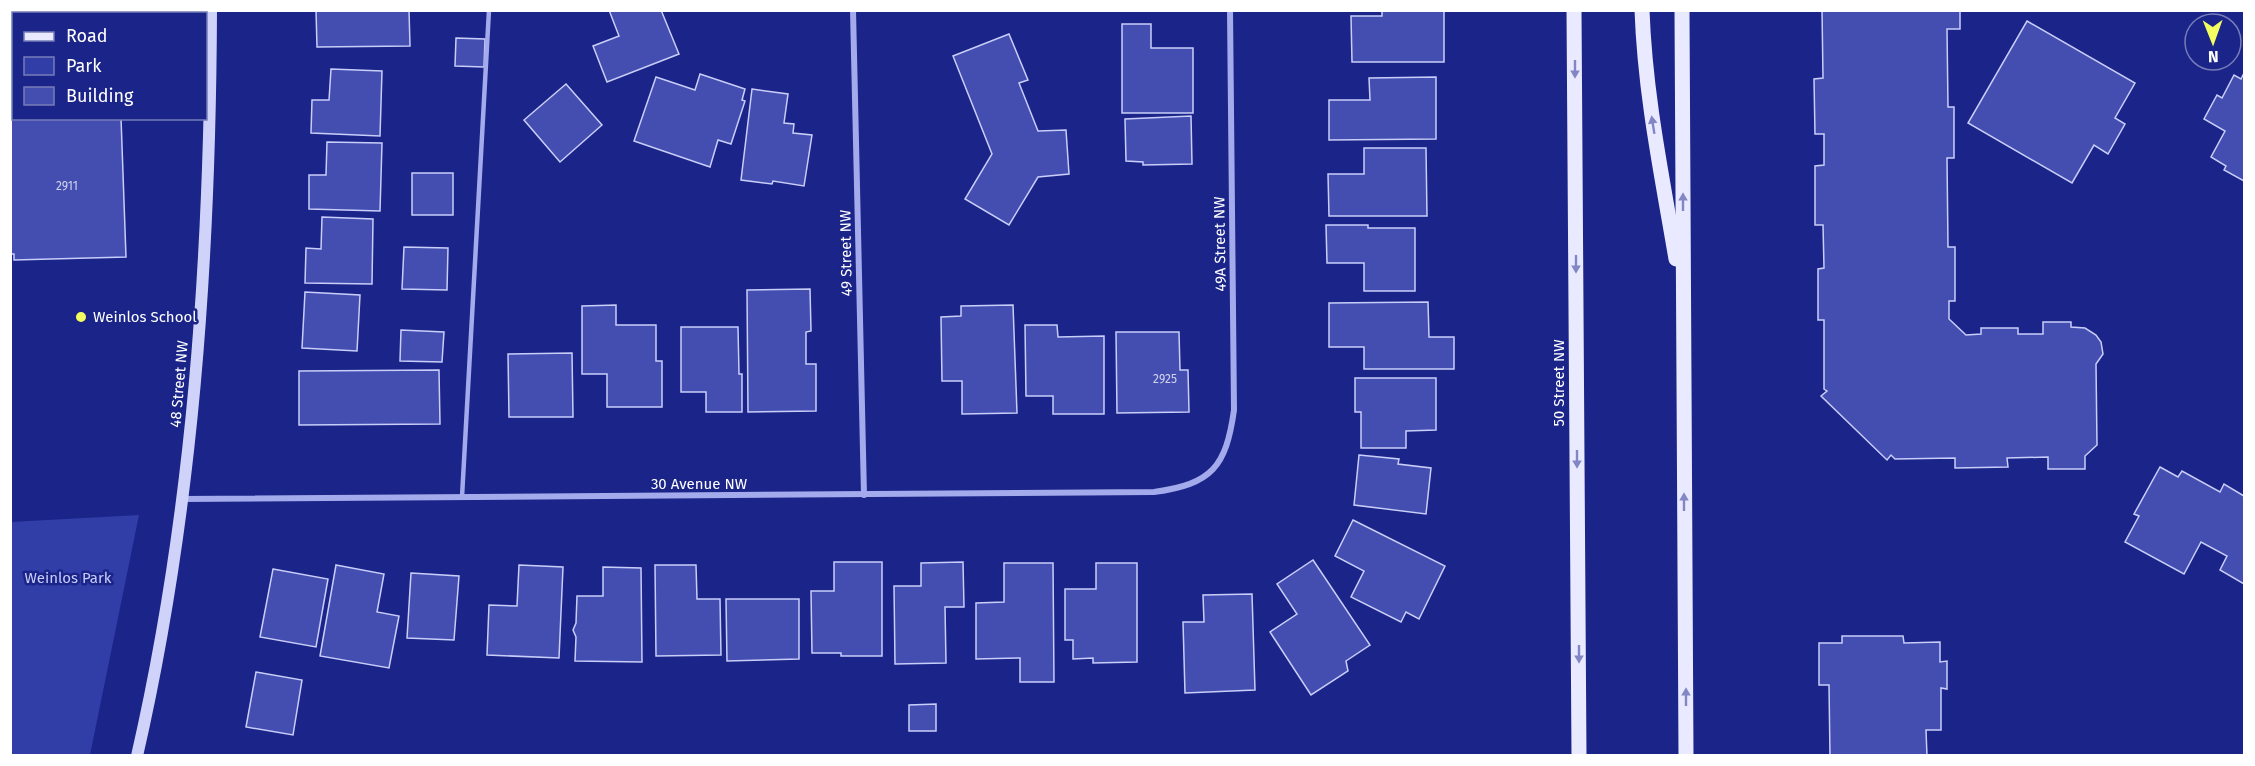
<svg xmlns="http://www.w3.org/2000/svg" width="2255" height="766" font-family="'Fira Sans',sans-serif">
<rect width="100%" height="100%" fill="#1b2488"/>
<polygon fill="#313ea8" points="139,515 90,755 11,755 11,522"/>
<g fill="#444eb1" stroke="#c9cef9" stroke-width="1.5">
<polygon points="10,10 44,10 44,14 14,14 14,118 121,118 126,257 14,260 14,254 10,254"/>
<polygon points="316,10 409,10 410,46 317,47"/>
<polygon points="609,10 661,10 679,54 607,82 593,46 619,36"/>
<polygon points="1382,10 1444,10 1444,62 1352,62 1351,16 1382,16"/>
<polygon points="1822,10 1960,10 1960,29 1947,29 1948,107 1954,107 1954,158 1947,158 1948,247 1955,247 1955,301 1949,301 1949,319 1966,335 1981,334 1981,328 2018,328 2018,334 2043,334 2043,322 2071,322 2071,327 2085,328 2096,335 2101,342 2103,354 2096,364 2097,445 2085,456 2085,469 2048,469 2048,457 2007,458 2008,467 1955,468 1955,458 1895,459 1891,455 1887,460 1821,396 1827,391 1824,389 1824,320 1818,320 1818,269 1824,268 1823,225 1815,225 1815,166 1824,165 1824,134 1815,134 1814,79 1823,78"/>
<polygon points="2027,21 2135,83 2115,118 2125,124 2108,154 2094,145 2072,183 1968,123"/>
<polygon points="1122,24 1151,24 1151,48 1193,48 1193,113 1122,113"/>
<polygon points="1009,34 1028,80 1019,83 1038,131 1066,130 1069,174 1038,177 1009,225 965,199 992,154 953,56"/>
<polygon points="456,38 485,39 484,67 455,66"/>
<polygon points="331,69 382,71 380,136 311,133 312,100 329,100"/>
<polygon points="2244,73 2244,181 2224,170 2226,166 2211,157 2225,131 2204,119 2217,95 2222,98 2234,75 2241,79"/>
<polygon points="700,74 745,89 742,100 745,101 731,144 718,140 710,167 634,141 656,77 695,90"/>
<polygon points="1436,77 1436,139 1329,140 1329,100 1370,100 1369,78"/>
<polygon points="566,84 602,125 560,162 524,120"/>
<polygon points="752,89 788,94 784,123 794,124 793,133 812,135 804,186 773,181 772,184 741,180"/>
<polygon points="1191,116 1192,164 1143,165 1143,162 1126,161 1125,119"/>
<polygon points="327,142 382,143 380,211 309,209 309,175 326,175"/>
<polygon points="1364,148 1426,148 1427,216 1329,216 1328,174 1364,174"/>
<rect x="412" y="173" width="41" height="42"/>
<polygon points="322,217 373,219 372,284 305,283 306,248 321,249"/>
<polygon points="1326,225 1368,225 1368,228 1415,228 1415,291 1364,291 1364,263 1327,263"/>
<polygon points="404,247 448,248 447,290 402,289"/>
<polygon points="810,289 811,331 806,332 806,364 816,364 816,411 748,412 747,290"/>
<polygon points="305,292 360,295 357,351 302,348"/>
<polygon points="1428,302 1429,337 1454,337 1454,369 1364,369 1364,347 1329,347 1329,303"/>
<polygon points="616,305 616,325 656,325 656,361 662,361 662,407 607,407 607,374 582,374 582,306"/>
<polygon points="1013,305 1017,413 962,414 962,381 942,381 941,317 961,316 961,306"/>
<polygon points="1025,325 1057,325 1058,337 1104,336 1104,414 1053,414 1053,396 1026,396"/>
<polygon points="681,327 738,327 739,374 742,374 742,412 706,412 706,392 681,392"/>
<polygon points="401,330 444,332 442,362 400,361"/>
<polygon points="1116,332 1179,332 1180,370 1188,370 1189,412 1117,413"/>
<polygon points="572,353 573,417 509,417 508,354"/>
<polygon points="439,370 440,424 299,425 299,371"/>
<polygon points="1355,378 1436,378 1436,430 1406,431 1406,448 1361,448 1361,412 1355,412"/>
<polygon points="1359,455 1399,459 1398,464 1431,468 1426,514 1354,505"/>
<polygon points="2160,467 2178,477 2182,471 2220,492 2224,484 2244,496 2244,584 2220,570 2227,556 2201,542 2184,574 2125,542 2139,516 2134,514"/>
<polygon points="1353,520 1445,566 1419,619 1406,612 1401,622 1351,597 1364,571 1335,556"/>
<polygon points="1313,560 1370,645 1346,661 1348,671 1311,695 1270,632 1297,614 1277,584"/>
<polygon points="834,562 882,562 882,656 841,656 841,653 812,653 811,591 834,591"/>
<polygon points="963,562 964,607 945,607 946,663 895,664 894,586 921,586 921,563"/>
<polygon points="1004,563 1053,563 1054,682 1020,682 1020,658 976,659 976,603 1004,602"/>
<polygon points="1096,563 1137,563 1137,662 1093,663 1093,658 1073,659 1073,640 1065,640 1065,589 1096,589"/>
<polygon points="336,565 384,574 377,612 399,616 389,668 320,656"/>
<polygon points="519,565 563,567 559,658 487,655 489,605 517,606"/>
<polygon points="655,565 696,565 697,599 720,599 721,655 656,656"/>
<polygon points="603,567 641,568 642,662 575,661 576,637 573,630 576,623 577,596 603,596"/>
<polygon points="273,569 328,579 316,647 260,637"/>
<polygon points="411,573 459,576 454,640 407,638"/>
<polygon points="1252,594 1255,690 1185,693 1183,622 1204,622 1203,595"/>
<polygon points="726,599 799,599 799,659 727,661"/>
<polygon points="1842,636 1903,636 1904,643 1940,642 1940,662 1947,661 1947,689 1941,688 1941,730 1926,730 1927,756 1830,756 1829,685 1819,685 1819,643 1842,643"/>
<polygon points="256,672 302,680 293,735 246,727"/>
<polygon points="936,704 936,731 909,731 909,705"/>
</g>
<g fill="none" stroke-linecap="round" stroke-linejoin="round">
<polyline stroke="#a4abec" stroke-width="4.5" points="462,497 489,10"/>
<g stroke="#a4abec" stroke-width="6">
<polyline points="853,10 864,495"/>
<path d="M182,499L1154,492C1212,484 1226,467 1234,410L1230,10"/>
</g>
<path stroke="#d0d3f9" stroke-width="12" d="M137,756C193,512 210,260 211,10"/>
<g stroke="#e9eaff" stroke-width="15">
<polyline points="1574,10 1579,756"/>
<path d="M1642,10C1645,95 1662,176 1676,259"/>
<polyline points="1682,10 1686,756"/>
</g>
</g>
<defs><path id="oneway-solid" d="M-6-.8H1V-3.2L6.5 0L1 3.2V.8H-6Z" transform="scale(1.5)"/></defs>
<g fill="#8287c4">
<use href="#oneway-solid" transform="translate(1575 69) rotate(90)"/>
<use href="#oneway-solid" transform="translate(1653 125) rotate(-99)"/>
<use href="#oneway-solid" transform="translate(1683 202) rotate(-90)"/>
<use href="#oneway-solid" transform="translate(1576 264) rotate(90)"/>
<use href="#oneway-solid" transform="translate(1577 459) rotate(90)"/>
<use href="#oneway-solid" transform="translate(1684 502) rotate(-90)"/>
<use href="#oneway-solid" transform="translate(1579 654) rotate(90)"/>
<use href="#oneway-solid" transform="translate(1686 697) rotate(-90)"/>
</g>
<circle fill="#f4fe60" stroke="#1b2488" stroke-width="2" cx="81" cy="317" r="6"/>
<g text-anchor="middle" stroke-width="5" stroke-linejoin="round" paint-order="stroke">
<g font-size="12" fill="#d0d3ec">
<text x="67" y="190">2911</text>
<text x="1165" y="383">2925</text>
</g>
<g font-size="15" fill="#fff" stroke="#1b2488">
<text transform="translate(1220 244) rotate(-91)" y="5">49A Street NW</text>
<text transform="translate(846 253) rotate(-91)" y="5">49 Street NW</text>
<text transform="translate(1559 383) rotate(-90)" y="5">50 Street NW</text>
<text transform="translate(179 384) rotate(-85)" y="5">48 Street NW</text>
<text x="699" y="489">30 Avenue NW</text>
</g>
<g font-size="15" fill="#fff" stroke="#1b2488" text-anchor="start">
<text x="93" y="322">Weinlos School</text>
</g>
<g font-size="15" fill="#c9cef9" stroke="#1b2488">
<text x="68" y="583">Weinlos Park</text>
</g>
</g>
<rect width="2255" height="766" fill="none" stroke="#ffffff" stroke-width="24"/>
<rect x="12" y="12" width="195" height="108" fill="#1b2488" stroke="#767cb8" stroke-width="1.5"/>
<rect x="24" y="32" width="30" height="9" fill="#e9eaff" stroke="#767cb8" stroke-width="1.5"/>
<text x="66" y="42" font-size="18" fill="#ffffff">Road</text>
<rect x="24" y="57" width="30" height="18" fill="#313ea8" stroke="#767cb8" stroke-width="1.5"/>
<text x="66" y="72" font-size="18" fill="#ffffff">Park</text>
<rect x="24" y="87" width="30" height="18" fill="#444eb1" stroke="#767cb8" stroke-width="1.5"/>
<text x="66" y="102" font-size="18" fill="#ffffff">Building</text>
<g transform="translate(2213 42) rotate(179)"><circle r="28" fill="#1b2488" stroke="#767cb8" stroke-width="1.5"/>
<path d="M0-4.5L10 22L0 15L-10 22Z" fill="#f4fe60"/>
<text y="-9" font-size="16" font-weight="bold" text-anchor="middle" fill="#ffffff">N</text>
</g>
</svg>
